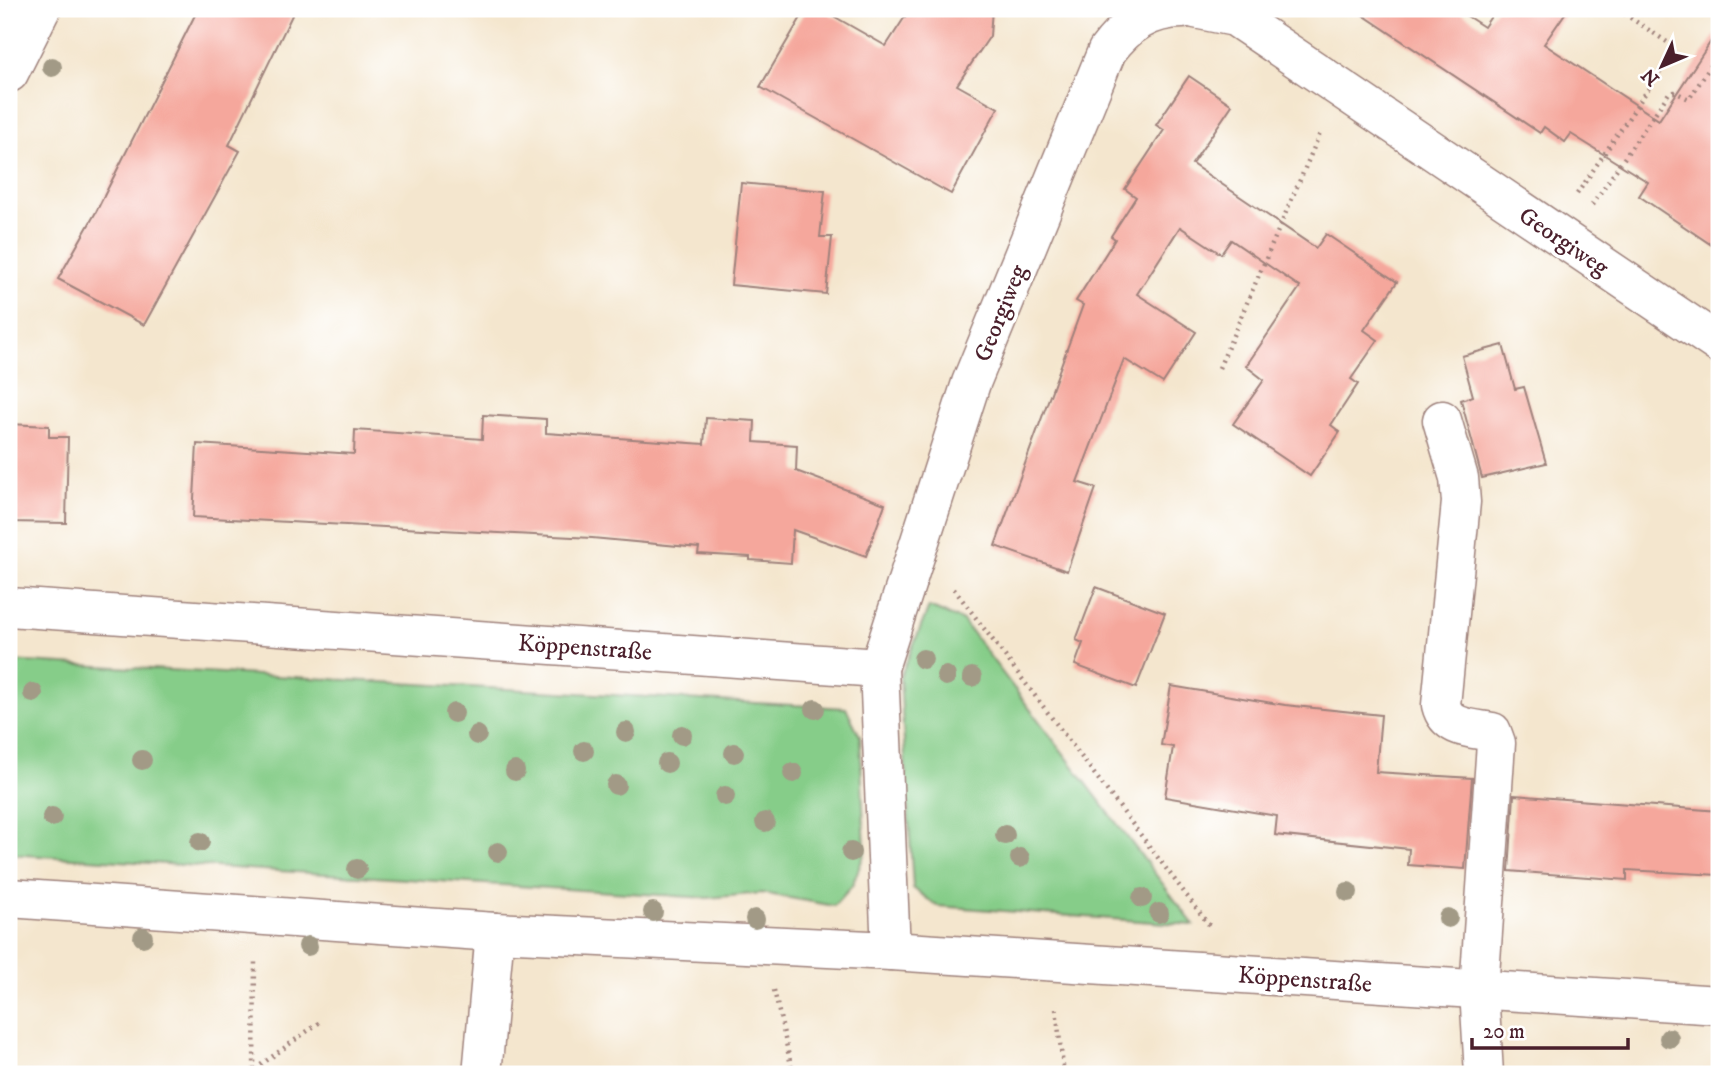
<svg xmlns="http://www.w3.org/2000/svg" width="1728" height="1083" font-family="'IM FELL DW Pica',serif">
<rect width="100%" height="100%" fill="#fff"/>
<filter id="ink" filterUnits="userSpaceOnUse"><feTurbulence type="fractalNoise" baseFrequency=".0143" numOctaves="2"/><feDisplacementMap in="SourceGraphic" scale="14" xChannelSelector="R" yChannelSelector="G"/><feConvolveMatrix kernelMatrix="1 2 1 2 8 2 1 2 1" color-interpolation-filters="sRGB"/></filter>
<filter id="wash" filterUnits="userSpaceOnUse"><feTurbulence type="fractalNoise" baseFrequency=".00686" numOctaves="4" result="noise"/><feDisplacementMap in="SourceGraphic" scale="28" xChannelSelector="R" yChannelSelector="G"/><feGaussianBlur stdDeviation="1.57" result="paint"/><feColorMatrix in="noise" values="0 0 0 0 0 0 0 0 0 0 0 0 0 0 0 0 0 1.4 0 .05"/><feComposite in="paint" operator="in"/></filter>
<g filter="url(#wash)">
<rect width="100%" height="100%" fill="#f4e6ce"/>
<g fill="#86cd89" stroke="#68765a" stroke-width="2">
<polygon points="929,607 963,621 1194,925 937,906 913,888 900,677"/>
<polygon points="9,661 846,708 860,736 865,852 852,886 834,906 762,893 707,898 9,854"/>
</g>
<g id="blocks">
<g fill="#f5a79c">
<polygon points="198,9 295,9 229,145 240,151 144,325 58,279 96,212"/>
<polygon points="806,9 821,9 886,46 910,9 992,9 990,36 957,85 998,108 951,194 760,87"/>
<polygon points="1354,9 1456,9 1484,27 1496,9 1568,9 1544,44 1659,120 1719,29 1719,250 1639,196 1648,182 1571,134 1565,142 1544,127 1540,133"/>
<polygon points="1189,76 1232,105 1192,164 1316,248 1326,234 1397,282 1364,330 1378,340 1351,379 1358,384 1331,425 1340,432 1310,476 1233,424 1264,380 1246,366 1300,287 1231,240 1221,254 1180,227 1137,294 1196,332 1163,383 1124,359 1077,482 1096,488 1067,571 995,546 1083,305 1076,301 1115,239 1111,236 1136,197 1125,189 1164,130 1156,125"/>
<polygon points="741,183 825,191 820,237 832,237 826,294 731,285"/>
<polygon points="1503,345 1515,389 1524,387 1546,463 1482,478 1461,400 1473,396 1462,356"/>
<polygon points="483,415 546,419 546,433 704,444 706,418 755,421 754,442 797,445 796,471 885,504 866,556 793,530 791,563 750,560 750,557 698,554 699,548 592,538 193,517 197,444 354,454 355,430 482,439"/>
<polygon points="9,424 49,426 49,437 68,437 66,523 9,522"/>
<polygon points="1096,587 1165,613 1136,688 1075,665 1083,643 1076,640"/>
<polygon points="1171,686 1285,705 1381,715 1376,772 1472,778 1465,869 1408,865 1409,849 1275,835 1277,816 1165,797 1173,747 1161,745"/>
<polygon points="1514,795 1719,811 1719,875 1627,870 1627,880 1509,871"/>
</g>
</g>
</g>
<g filter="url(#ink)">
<use href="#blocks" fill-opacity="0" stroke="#9f827c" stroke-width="2"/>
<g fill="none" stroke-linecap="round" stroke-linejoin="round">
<g stroke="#9f827c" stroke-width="41">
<g id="minor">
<polyline points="1195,9 1235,17 1719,344"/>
<polyline points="9,73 41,9"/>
<path d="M1442,420L1459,478L1461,502L1441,705C1447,729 1471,728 1492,732L1496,743L1479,990L1484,1074"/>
<polyline points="9,607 879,668"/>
<polyline points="9,898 495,932 891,951 1719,1005"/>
<path d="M891,951L879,668L971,383L1107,51C1126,25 1149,9 1183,9"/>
<polyline points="482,1074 495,932"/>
</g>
</g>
<g stroke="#9f827c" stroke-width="4.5" stroke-dasharray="2 5" stroke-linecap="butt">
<polyline points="1577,194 1670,57 1671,48 1667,42 1617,9"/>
<polyline points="1592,205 1669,93 1675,92 1689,99 1712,64"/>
<polyline points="1219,368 1321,131"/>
<polyline points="954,589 1209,925"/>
<polyline points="774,990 793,1074"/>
<polyline points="1056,1009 1064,1074"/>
<polyline points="255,1069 320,1022"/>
<polyline points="249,1074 254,1070 255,961"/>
</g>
<use href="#minor" stroke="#fff" stroke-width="38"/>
</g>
<g fill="#a29a86">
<circle cx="52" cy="67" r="10"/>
<circle cx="923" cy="659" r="10"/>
<circle cx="946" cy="676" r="10"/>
<circle cx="972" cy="677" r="10"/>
<circle cx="33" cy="693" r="10"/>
<circle cx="815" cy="709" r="10"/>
<circle cx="454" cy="713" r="10"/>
<circle cx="626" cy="732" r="10"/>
<circle cx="477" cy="735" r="10"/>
<circle cx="682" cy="735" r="10"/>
<circle cx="584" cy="751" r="10"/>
<circle cx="734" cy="753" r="10"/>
<circle cx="142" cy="760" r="10"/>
<circle cx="667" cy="763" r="10"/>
<circle cx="515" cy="771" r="10"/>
<circle cx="793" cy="773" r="10"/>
<circle cx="616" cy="785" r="10"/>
<circle cx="725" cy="796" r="10"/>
<circle cx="52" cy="817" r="10"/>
<circle cx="765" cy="822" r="10"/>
<circle cx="1005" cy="835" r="10"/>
<circle cx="200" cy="842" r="10"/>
<circle cx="498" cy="852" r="10"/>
<circle cx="851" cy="852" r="10"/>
<circle cx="1020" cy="858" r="10"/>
<circle cx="357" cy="869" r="10"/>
<circle cx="1348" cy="892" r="10"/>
<circle cx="1142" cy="898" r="10"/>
<circle cx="653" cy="912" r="10"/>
<circle cx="1159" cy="913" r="10"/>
<circle cx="1448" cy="918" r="10"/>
<circle cx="755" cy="919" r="10"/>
<circle cx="143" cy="937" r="10"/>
<circle cx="308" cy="946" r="10"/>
<circle cx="1669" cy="1038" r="10"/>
</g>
</g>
<g text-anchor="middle" stroke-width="7" stroke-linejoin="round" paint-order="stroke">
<g font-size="24" fill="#4a1f2b" stroke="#fff">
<text transform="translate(1564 241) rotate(34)" y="8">Georgiweg</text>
<text transform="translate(1000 313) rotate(-68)" y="8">Georgiweg</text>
<text transform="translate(585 647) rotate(4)" y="8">Köppenstraße</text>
<text transform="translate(1305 979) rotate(4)" y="8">Köppenstraße</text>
</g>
</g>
<rect width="1728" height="1083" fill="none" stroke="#fff" stroke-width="35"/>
<g transform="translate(1662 66) rotate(226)" stroke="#ffffff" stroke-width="5" paint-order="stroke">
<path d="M0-5L12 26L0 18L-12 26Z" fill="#4a1f2b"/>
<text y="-10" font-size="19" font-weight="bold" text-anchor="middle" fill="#4a1f2b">N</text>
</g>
<path d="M1472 1038v10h156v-10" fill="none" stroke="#4a1f2b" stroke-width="3.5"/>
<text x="1483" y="1038" font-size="21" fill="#4a1f2b" stroke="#ffffff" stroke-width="5" paint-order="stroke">20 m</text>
</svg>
